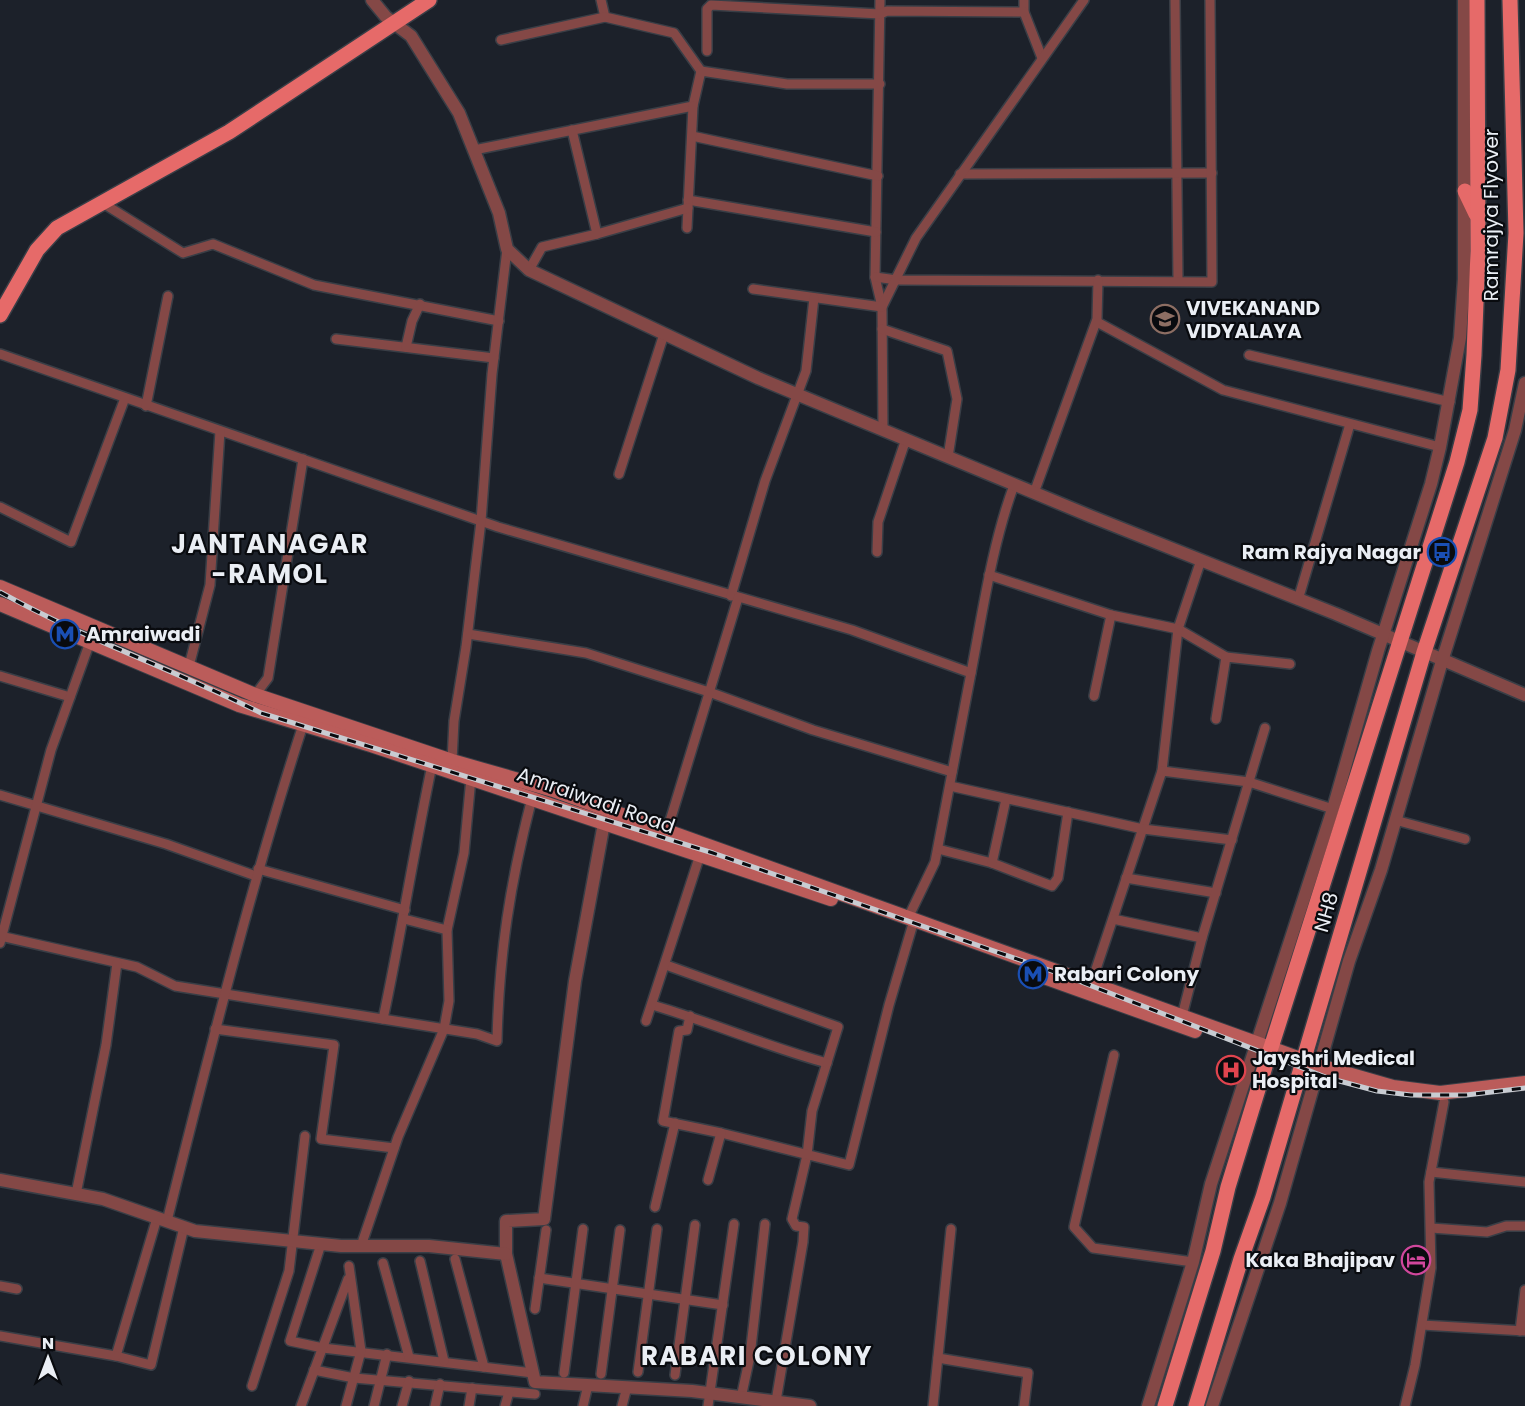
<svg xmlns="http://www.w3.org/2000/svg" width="1525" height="1406" font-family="Poppins,sans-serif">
<rect width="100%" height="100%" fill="#1c212a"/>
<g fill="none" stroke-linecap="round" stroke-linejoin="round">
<g stroke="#393e46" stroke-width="12">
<g id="minor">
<polyline points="601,0 605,17 674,33 701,71"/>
<polyline points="880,0 875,277 882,307 883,430"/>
<polyline points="1024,0 1024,12 1042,58"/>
<polyline points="1175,0 1178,280"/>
<polyline points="501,40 605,17"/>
<polyline points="707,51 707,9 711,5 880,14 887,11 1024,12"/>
<polyline points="692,136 878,176"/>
<polyline points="474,150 693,106 701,71 787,84 880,84"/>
<polyline points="960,174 1212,173"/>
<polyline points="688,200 876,232"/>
<polyline points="101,202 183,253 213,244 314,285 499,321"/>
<polyline points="687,228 693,106"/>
<polyline points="597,234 688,208"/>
<polyline points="529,270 542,247 597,234 572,130"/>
<polyline points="875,277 897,280 1212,282 1210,0"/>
<polyline points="753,289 882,307 916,238 1084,0"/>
<polyline points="1097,322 1223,390 1440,447"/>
<polyline points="882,329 947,351 957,399 948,457"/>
<polyline points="336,339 494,358"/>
<polyline points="406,347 412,321 420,304"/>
<polyline points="0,354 498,527 852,630 971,673 935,862 908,918"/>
<polyline points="1249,355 1450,402"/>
<polyline points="146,406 168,296"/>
<polyline points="619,474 664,334"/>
<polyline points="1034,493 1097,319 1098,280"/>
<polyline points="0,507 71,542 125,398"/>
<polyline points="877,552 878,522 906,439"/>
<polyline points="1201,560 1178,629 1226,657"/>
<polyline points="989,575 1111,615 1178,629 1162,771 1091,984"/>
<polyline points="731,596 765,481 806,371 814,298"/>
<polyline points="1298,600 1350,424"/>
<polyline points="468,634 586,653 709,692 813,730 952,772"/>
<polyline points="189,666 210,585 220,431"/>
<path d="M971,673C983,610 992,545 1014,485"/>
<polyline points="0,676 70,697"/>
<polyline points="255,695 268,678 303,459"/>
<polyline points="1094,696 1111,615"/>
<polyline points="1216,719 1226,657 1290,664"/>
<polyline points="452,761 454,721 466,647 481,521 492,374 507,249"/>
<polyline points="1162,771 1249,782 1333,809"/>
<polyline points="950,786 1143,829 1232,840"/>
<polyline points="0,795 166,844 256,876"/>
<polyline points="1395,820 1465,839"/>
<polyline points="666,834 738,598"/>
<polyline points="938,849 992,863 1052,886 1058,878 1068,812"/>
<polyline points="992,863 1006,799"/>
<polyline points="258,869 405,910"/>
<polyline points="1126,878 1216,893"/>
<polyline points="1113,919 1202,938"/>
<polyline points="447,930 464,853 471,778"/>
<path d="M0,936L137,967L175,986L477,1034L497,1041C499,954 510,883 532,798"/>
<polyline points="0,943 51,750 90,642"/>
<polyline points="666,965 838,1027 812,1111 807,1155 792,1219 796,1226 804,1227 803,1242 776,1401 772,1406"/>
<path d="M652,1005C711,1022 768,1047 827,1063"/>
<polyline points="690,1016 687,1030 679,1031 663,1121 721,1133 849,1165 889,1005 912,927"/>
<polyline points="1182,1016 1202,938 1265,728"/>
<path d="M383,1019C401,935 414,850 432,765"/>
<polyline points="646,1021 700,855"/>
<polyline points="215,1029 334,1045 321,1139 394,1148"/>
<polyline points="1114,1055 1074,1227 1093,1248 1193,1262"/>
<polyline points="1431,1172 1525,1182"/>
<polyline points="708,1180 721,1133"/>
<polyline points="76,1194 106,1045 117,963"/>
<polyline points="655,1207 675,1123"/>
<polyline points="157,1218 116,1356 151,1365 184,1227"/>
<path d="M167,1221C209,1054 250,888 303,725"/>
<polyline points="1431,1228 1487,1232 1506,1226 1525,1226"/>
<polyline points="321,1244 290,1341 323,1348 533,1373"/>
<polyline points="361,1246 398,1137 444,1029 449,1001 447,930 404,919"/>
<polyline points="455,1259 484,1367"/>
<polyline points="420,1261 444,1361"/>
<polyline points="383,1263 409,1357"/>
<polyline points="539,1278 723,1305"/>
<polyline points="0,1286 17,1289"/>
<polyline points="535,1309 546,1230"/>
<polyline points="1422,1325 1525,1331"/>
<polyline points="1520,1331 1525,1290"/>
<polyline points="0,1336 116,1356"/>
<polyline points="938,1358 1028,1373 1024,1406"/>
<polyline points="314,1370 354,1378 535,1394"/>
<polyline points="638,1372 657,1229"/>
<polyline points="564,1373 583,1229"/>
<polyline points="601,1374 620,1230"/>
<polyline points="675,1375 695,1225"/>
<polyline points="252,1386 289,1271 305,1136"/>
<polyline points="741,1398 750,1356 765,1224"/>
<polyline points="301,1406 348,1279"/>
<polyline points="346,1406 361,1351 349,1266"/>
<polyline points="374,1406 387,1354"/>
<polyline points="402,1406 409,1381"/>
<polyline points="435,1406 440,1384"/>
<polyline points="469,1406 472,1388"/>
<polyline points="505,1406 509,1392"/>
<polyline points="583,1406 588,1385"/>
<polyline points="622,1406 627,1387"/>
<polyline points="708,1406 734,1224"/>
<polyline points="933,1406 951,1229"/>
<polyline points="1405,1406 1415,1365 1431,1268 1429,1182 1444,1102"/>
</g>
</g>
<g stroke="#393e46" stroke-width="15">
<g id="tertiary">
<polyline points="372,0 386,17 411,36 459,113 499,213 507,249 529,270 758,378 1090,516 1336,614 1525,695"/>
<polyline points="604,823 575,981 544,1219 506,1221 506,1254 535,1382 692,1391 810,1406"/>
<polyline points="0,1180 103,1199 195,1231 341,1246 429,1246 506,1254"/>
<polyline points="1148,1406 1193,1262 1211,1184 1333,809 1378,651 1431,484 1440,447 1460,338 1464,279 1464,0"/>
<polyline points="1212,1406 1280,1203 1349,961 1381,870 1442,661 1515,430 1525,383"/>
</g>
</g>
<g stroke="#393e46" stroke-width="16">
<g id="secondary">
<polyline points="0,587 255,695 452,761 553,790 1320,1066 1393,1087 1440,1093 1525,1083"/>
<polyline points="0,604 239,705 371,745 831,899"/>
<polyline points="1027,971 1195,1031"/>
</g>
</g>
<g stroke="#393e46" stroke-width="18">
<g id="primary">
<polyline points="1465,191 1476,214"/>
<polyline points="0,315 37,250 57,228 229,132 429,0"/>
<polyline points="1165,1406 1213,1251 1228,1187 1268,1057 1457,462 1470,410 1474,355 1478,251 1477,0"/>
<polyline points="1196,1406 1241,1259 1263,1197 1424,652 1495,438 1508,370 1516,233 1510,0"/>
</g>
</g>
<use href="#minor" stroke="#844846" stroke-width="9"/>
<use href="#tertiary" stroke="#844846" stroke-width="12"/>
<use href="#secondary" stroke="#bb5c5a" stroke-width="14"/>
<use href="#primary" stroke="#e66a69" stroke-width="15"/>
<g stroke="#c8ccd2" stroke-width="5">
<path id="rail" d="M0,592C84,639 175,670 261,713L713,853L1066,976L1328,1078L1377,1091L1411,1095H1466L1525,1088"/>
</g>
<use href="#rail" stroke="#090b0f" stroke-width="3" stroke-dasharray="9" stroke-linecap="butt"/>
</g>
<defs>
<g id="school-ring" transform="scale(1.5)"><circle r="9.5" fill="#090b0f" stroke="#8d6e63" stroke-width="1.5"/><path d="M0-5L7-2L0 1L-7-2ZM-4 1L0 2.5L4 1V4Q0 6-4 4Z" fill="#8d6e63"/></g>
<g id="bus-ring" transform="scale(1.5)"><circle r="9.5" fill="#090b0f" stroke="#1a4fb4" stroke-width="1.5"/><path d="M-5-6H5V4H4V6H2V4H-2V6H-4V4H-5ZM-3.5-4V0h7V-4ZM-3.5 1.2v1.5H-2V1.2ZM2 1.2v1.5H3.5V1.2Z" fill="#1a4fb4"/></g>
<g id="metro-ring" transform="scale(1.5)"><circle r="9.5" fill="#090b0f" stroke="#1a4fb4" stroke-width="1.5"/><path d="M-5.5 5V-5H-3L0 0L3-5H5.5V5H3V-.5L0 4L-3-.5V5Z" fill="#1a4fb4"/></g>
<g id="hospital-ring" transform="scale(1.5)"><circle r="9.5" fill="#090b0f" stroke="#e0444e" stroke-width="1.5"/><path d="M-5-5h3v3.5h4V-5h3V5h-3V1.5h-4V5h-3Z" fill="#e0444e"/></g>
<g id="hotel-ring" transform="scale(1.5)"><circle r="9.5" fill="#090b0f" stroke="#d1479c" stroke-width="1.5"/><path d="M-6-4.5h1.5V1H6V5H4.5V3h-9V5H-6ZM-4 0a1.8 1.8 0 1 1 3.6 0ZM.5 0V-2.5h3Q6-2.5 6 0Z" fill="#d1479c"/></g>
</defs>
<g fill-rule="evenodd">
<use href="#school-ring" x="1165" y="319"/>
<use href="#bus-ring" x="1442" y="552"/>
<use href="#metro-ring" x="65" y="634"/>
<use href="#metro-ring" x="1033" y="974"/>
<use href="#hospital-ring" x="1231" y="1070"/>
<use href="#hotel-ring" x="1416" y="1260"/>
</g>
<g text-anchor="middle" stroke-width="4.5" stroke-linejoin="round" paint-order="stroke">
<g font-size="20" fill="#eaeef4" stroke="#090b0f">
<text transform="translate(1491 215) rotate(-90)" y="7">Ramrajya Flyover</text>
<text transform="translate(596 800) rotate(19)" y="7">Amraiwadi Road</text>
<text transform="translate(1326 912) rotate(-74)" y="7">NH8</text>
</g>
<g font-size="20" font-weight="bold" fill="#eaeef4" stroke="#090b0f" text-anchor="start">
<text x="1186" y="315">VIVEKANAND<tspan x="1186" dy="23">VIDYALAYA</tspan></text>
<text x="1421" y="559" text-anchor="end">Ram Rajya Nagar</text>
<text x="86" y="641">Amraiwadi</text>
<text x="1054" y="981">Rabari Colony</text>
<text x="1252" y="1065">Jayshri Medical<tspan x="1252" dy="23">Hospital</tspan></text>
<text x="1395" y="1267" text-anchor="end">Kaka Bhajipav</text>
</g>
<g font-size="26" font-weight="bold" letter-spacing="1.5" fill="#eaeef4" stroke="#090b0f">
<text x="270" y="553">JANTANAGAR<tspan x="270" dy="30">-RAMOL</tspan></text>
<text x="757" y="1365">RABARI COLONY</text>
</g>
</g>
<g transform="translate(48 1358)" stroke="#090b0f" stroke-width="4.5" paint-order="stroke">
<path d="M0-4.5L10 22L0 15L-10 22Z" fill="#eaeef4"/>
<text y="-9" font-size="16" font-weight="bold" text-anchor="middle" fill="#eaeef4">N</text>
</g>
</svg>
